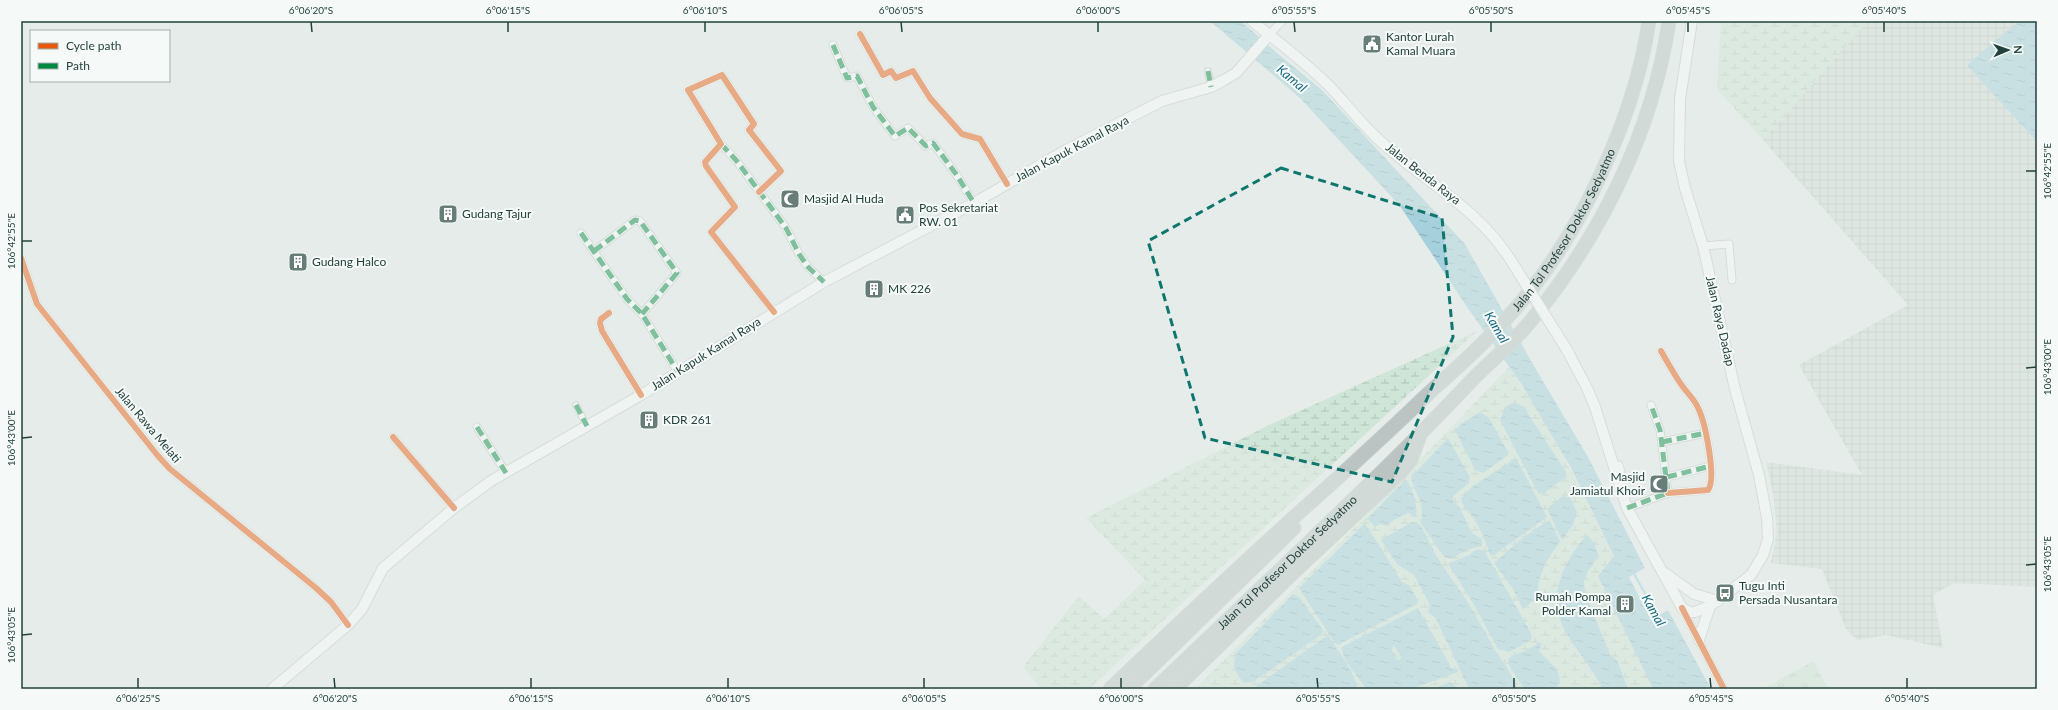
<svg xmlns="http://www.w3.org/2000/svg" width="2058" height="710" font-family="Lato,sans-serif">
<defs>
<pattern id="industrial-grid" width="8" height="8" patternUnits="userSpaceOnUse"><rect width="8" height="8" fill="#d4ddd9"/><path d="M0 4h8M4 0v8" fill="none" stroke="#b6bfbb"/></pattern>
<pattern id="wetland-marsh" width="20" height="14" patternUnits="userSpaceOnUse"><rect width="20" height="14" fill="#cfe5d7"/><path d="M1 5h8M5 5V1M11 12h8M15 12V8" fill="none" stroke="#b1c6b9"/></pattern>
<pattern id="park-tufts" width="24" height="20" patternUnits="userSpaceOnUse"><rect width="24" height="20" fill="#cfe5d7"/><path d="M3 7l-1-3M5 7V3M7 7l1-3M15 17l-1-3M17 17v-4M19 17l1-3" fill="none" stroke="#b1c6b9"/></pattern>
<pattern id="water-ripples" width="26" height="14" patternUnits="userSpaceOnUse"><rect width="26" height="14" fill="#a6d1dc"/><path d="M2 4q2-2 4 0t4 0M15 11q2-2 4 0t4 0" fill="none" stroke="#87abb4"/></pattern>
</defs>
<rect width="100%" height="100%" fill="#e6ece9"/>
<polygon fill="url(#industrial-grid)" points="1868,21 2037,21 2037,587 1954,583 1933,595 1943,648 1886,635 1857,640 1846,629 1822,569 1771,563 1777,531 1773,493 1766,462 1862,475 1799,365 1908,305 1763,140"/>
<g fill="url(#wetland-marsh)">
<polygon points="1721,21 1868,21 1763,140 1717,89"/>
<polygon points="1477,331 1089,689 1042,689 1023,667 1079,596 1104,619 1145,580 1086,518 1269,425"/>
<path d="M1509,367C1551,426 1582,491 1614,556L1598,576L1653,689H1195L1359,523Z"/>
</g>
<polygon fill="url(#park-tufts)" points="1814,661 1828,689 1762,689"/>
<g fill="url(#water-ripples)" fill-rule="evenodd">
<polygon points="1210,21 1241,21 1277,53 1322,90 1465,244 1534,366 1588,457 1645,568 1629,577 1651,620 1668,610 1711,689 1653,689 1598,576 1614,556 1571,468 1522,385 1467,307 1400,206 1300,98"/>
<polygon points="2019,21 2037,21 2037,142 1967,65"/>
<polygon points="1513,403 1523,406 1566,472 1567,476 1543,494 1538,493 1500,420 1505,407"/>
<polygon points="1480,412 1489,418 1508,452 1508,455 1483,473 1475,470 1455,430 1461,424"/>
<path d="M1448,438L1470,477L1469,483L1453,496V500L1460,508L1472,533L1482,539V546C1476,547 1470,549 1465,551C1457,554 1454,561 1444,557L1420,522C1427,504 1414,494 1411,477Z"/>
<path d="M1516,458L1547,517L1491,557C1486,544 1482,531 1474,519C1470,512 1462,507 1461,498L1473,486Z"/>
<path d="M1405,480C1413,485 1418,508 1416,517L1408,513L1392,521L1388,526L1380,524L1375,527L1370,521L1366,520Z"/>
<polygon points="1563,496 1570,498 1577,512 1573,525 1562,540 1548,511 1549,507"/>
<path d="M1547,521H1550L1560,542C1546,559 1538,576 1537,598L1523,609L1513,589L1494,563L1520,540Z"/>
<polygon points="1412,522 1416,522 1421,526 1438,559 1469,604 1496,652 1507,667 1518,689 1469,689 1436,619 1428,612 1430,607 1428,601 1414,575 1397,564 1381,540"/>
<polygon points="1365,523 1402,582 1409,585 1418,600 1417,604 1338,645 1334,642 1299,588"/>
<path d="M1587,535L1594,543L1599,556L1588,571L1584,581L1585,594L1610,654L1618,662L1628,689H1602C1593,667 1575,650 1564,629C1547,596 1563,561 1587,535Z"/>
<polygon points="1478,549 1485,552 1530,631 1532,638 1530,641 1509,652 1498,649 1473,603 1450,567 1449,563 1467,556"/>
<path d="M1293,594L1299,597L1323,630L1322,634L1253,682L1244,683C1235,673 1232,667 1236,653Z"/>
<path d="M1418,608L1452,669L1456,668L1458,672L1411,689H1366C1360,678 1341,660 1342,647ZM1393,646L1395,647L1401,657L1400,660H1397L1392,650Z"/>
<path d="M1328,635C1335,647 1358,676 1357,689H1252Z"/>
<path d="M1538,643H1542L1539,650C1548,664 1560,665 1560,684L1554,689H1524L1509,665L1508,659C1517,652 1529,651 1538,643Z"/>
<polygon points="1450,682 1459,689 1433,689"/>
</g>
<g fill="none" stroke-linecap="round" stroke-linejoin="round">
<polyline stroke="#a6d1dc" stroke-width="2.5" points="1633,572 1659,618"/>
<g stroke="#c3c9c7" stroke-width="8">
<g id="pedestrian">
<polyline points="1208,71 1211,87"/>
<polyline points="576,405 587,426"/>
</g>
</g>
<g stroke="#c3c9c7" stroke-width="9">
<g id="minor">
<polyline points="860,34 883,75 891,71 896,78 913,71 930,98 962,134 980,139 1007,184"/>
<polyline points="1269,35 1282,21"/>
<polyline points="833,45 847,78 857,76 873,107 895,136 908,128 926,146 933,143 956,174 974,203"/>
<polyline points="721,144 736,160 786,228 799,254 808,267 824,282"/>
<polyline points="759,192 781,171 749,130 754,124 722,75 688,90 721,144 705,162 706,166 735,207 711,232 774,312"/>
<polyline points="581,233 627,299 642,314 678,372"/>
<polyline points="1703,246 1729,244 1732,280"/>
<polyline points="594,251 635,220 640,221 677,273 642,314"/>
<polyline points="21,258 37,304 158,456 170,469 316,588 331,602 348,625"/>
<polyline points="609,313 601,319 600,323 602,331 641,395"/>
<path d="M1661,351C1668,363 1675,376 1683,387C1689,395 1696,401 1699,410C1705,423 1717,479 1708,490L1668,493"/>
<polyline points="477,427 506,473"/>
<polyline points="393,437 454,508"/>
<polyline points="1662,442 1706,433"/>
<polyline points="1616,476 1621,472 1619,465"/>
<polyline points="1667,477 1711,466"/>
<polyline points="1627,508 1668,493 1660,430 1651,405"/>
<polyline points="1682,608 1724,689"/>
</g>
</g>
<g stroke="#c2cac7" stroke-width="12">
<g id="secondary">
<path d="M1252,21C1279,43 1308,64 1333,90C1347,105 1360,122 1376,137C1420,179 1476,206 1510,259"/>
<polyline points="1567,350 1587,388 1595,407 1627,508 1674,593 1682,608 1690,612 1695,612 1710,606 1751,575 1763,555 1768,539 1767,518 1759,475 1735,389 1703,246 1685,188 1679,161 1680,99 1692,21"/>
<polyline points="1665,573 1694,594 1718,601"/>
<polyline points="1699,640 1710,606"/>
<polyline points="272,689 348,625 362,609 383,568 454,508 491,481 641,395 824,282 974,203 1068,149 1162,101 1211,87 1224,80 1236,73 1269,35"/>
</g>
</g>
<g stroke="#c2cbc8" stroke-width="15">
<g id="motorway">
<path id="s1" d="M1110,689C1174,628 1238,568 1303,509C1346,471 1388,432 1430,392C1459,366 1489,339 1515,309C1580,236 1635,117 1649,21"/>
<polyline points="1129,689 1294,528"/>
<path id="s2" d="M1155,689C1224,623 1293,558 1361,492C1400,455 1437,417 1474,378C1492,360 1513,343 1529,323C1600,238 1653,131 1669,21"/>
<polyline points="1175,689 1294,572 1401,472 1411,460 1419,438"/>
</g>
</g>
<use href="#pedestrian" stroke="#fbfcfc" stroke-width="5.5"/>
<use href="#minor" stroke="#fbfcfc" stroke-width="7"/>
<use href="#secondary" stroke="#fbfcfc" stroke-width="10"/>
<use href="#motorway" stroke="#bbc4c2" stroke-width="13"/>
<g stroke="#c2cac7" stroke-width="12" stroke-linecap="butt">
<polyline id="secondary-bridge" points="1510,259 1567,350"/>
</g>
<use href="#secondary-bridge" stroke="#fbfcfc" stroke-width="10"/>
<g stroke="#00873e" stroke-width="5" stroke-dasharray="10 5" stroke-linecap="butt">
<polyline points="833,45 847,78 857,76 873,107 895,136 908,128 926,146 933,143 956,174 974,203"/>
<polyline points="1208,71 1211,87"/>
<polyline points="721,144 736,160 786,228 799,254 808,267 824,282"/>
<polyline points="581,233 627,299 642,314 678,372"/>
<polyline points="594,251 635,220 640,221 677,273 642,314"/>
<polyline points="576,405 587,426"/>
<polyline points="477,427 506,473"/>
<polyline points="1662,442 1706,433"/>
<polyline points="1667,477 1711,466"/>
<polyline points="1627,508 1668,493 1660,430 1651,405"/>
</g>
<g stroke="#f5faf8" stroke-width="8">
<g id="cycleway">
<polyline points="860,34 883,75 891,71 896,78 913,71 930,98 962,134 980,139 1007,184"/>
<polyline points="759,192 781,171 749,130 754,124 722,75 688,90 721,144 705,162 706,166 735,207 711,232 774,312"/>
<polyline points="21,258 37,304 158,456 170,469 316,588 331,602 348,625"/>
<polyline points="609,313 601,319 600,323 602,331 641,395"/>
<path d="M1661,351C1668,363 1675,376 1683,387C1689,395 1696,401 1699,410C1705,423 1717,479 1708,490L1668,493"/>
<polyline points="393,437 454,508"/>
<polyline points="1682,608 1724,689"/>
</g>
</g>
<use href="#cycleway" stroke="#e8590c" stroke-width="6"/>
</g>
<path d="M0 0H2058V710H0ZM1281,168L1442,218L1453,337L1392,482L1205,438L1148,241Z" fill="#e6ece9" fill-opacity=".55" fill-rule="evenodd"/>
<path fill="none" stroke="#0f766e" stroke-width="3" stroke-dasharray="8 5" stroke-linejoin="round" d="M1281,168L1442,218L1453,337L1392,482L1205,438L1148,241Z"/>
<path fill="none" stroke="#22413b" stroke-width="1.5" d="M311,22L312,32M508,22V32M705,22V32M901,22L902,32M1098,22V32M1294,22L1295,32M1491,22V32M1688,22V32M1884,22V32M2026,171H2036M22,241H32M2026,368L2036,367M22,438L32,437M2026,565L2036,564M22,635L32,634M138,678V688M334,678L335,688M531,678V688M728,678V688M924,678V688M1121,678V688M1317,678L1318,688M1514,678V688M1710,678L1711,688M1907,678V688"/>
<defs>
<g id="civic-square" transform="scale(1)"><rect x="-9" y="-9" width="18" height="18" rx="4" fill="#677d78" stroke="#f5faf8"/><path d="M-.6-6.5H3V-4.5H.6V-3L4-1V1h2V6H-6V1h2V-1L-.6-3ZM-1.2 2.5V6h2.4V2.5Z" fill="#fff"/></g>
<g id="mosque-square" transform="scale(1)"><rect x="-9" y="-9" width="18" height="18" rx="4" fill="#677d78" stroke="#f5faf8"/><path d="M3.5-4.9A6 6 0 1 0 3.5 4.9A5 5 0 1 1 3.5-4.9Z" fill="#fff"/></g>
<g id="building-square" transform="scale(1)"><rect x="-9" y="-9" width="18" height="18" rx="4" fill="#677d78" stroke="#f5faf8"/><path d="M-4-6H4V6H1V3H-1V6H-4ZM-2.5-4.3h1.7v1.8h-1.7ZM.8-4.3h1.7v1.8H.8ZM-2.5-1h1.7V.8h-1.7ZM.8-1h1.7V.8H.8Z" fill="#fff"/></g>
<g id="bus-square" transform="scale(1)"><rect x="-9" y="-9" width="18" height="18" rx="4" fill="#677d78" stroke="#f5faf8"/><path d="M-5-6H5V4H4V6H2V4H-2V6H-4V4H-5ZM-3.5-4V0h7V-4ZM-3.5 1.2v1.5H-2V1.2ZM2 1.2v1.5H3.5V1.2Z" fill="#fff"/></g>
</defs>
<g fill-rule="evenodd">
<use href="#civic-square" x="1372" y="44"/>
<use href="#mosque-square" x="790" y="199"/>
<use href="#building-square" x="448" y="214"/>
<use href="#civic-square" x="905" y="215"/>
<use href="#building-square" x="298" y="262"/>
<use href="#building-square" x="874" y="289"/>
<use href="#building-square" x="649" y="420"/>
<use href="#mosque-square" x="1659" y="484"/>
<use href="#bus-square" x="1725" y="593"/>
<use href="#building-square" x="1625" y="604"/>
</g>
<g text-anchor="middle" stroke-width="4" stroke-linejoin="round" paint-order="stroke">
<g font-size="12" fill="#22413b" stroke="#f5faf8" text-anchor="start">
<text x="1386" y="41">Kantor Lurah<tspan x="1386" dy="14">Kamal Muara</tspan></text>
<text x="804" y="203">Masjid Al Huda</text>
<text x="919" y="212">Pos Sekretariat<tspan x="919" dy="14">RW. 01</tspan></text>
<text x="462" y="218">Gudang Tajur</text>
<text x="312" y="266">Gudang Halco</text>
<text x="888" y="293">MK 226</text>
<text x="663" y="424">KDR 261</text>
<text x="1645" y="481" text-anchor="end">Masjid<tspan x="1645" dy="14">Jamiatul Khoir</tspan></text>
<text x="1739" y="590">Tugu Inti<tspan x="1739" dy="14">Persada Nusantara</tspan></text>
<text x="1611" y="601" text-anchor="end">Rumah Pompa<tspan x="1611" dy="14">Polder Kamal</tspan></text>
</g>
<g font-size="12" fill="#22413b" stroke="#f5faf8">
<text transform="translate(1072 149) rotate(-28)" y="4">Jalan Kapuk Kamal Raya</text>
<text transform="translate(1423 174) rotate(38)" y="4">Jalan Benda Raya</text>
<text dy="4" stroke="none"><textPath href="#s1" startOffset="649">Jalan Tol Profesor Doktor Sedyatmo</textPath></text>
<text transform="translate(1720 321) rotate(77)" y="4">Jalan Raya Dadap</text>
<text transform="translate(706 354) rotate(-32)" y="4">Jalan Kapuk Kamal Raya</text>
<text transform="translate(148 425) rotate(50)" y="4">Jalan Rawa Melati</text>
<text dy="4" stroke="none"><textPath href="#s2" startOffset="183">Jalan Tol Profesor Doktor Sedyatmo</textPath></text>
</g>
<g font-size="13" font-style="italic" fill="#186a81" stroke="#f5faf8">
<text transform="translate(1292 78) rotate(40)" y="5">Kamal</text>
<text transform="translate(1497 327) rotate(59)" y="5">Kamal</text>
<text transform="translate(1654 610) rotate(61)" y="5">Kamal</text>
</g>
</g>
<rect width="2058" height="710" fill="none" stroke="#f5faf8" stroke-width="44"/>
<rect x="30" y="30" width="140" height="52" fill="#f5faf8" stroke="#a1b0ac"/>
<rect x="38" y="43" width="20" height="6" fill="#e8590c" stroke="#a1b0ac"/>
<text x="66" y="50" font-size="12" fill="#22413b">Cycle path</text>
<rect x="38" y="63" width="20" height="6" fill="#00873e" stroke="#a1b0ac"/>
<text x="66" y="70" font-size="12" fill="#22413b">Path</text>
<g transform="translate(2008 50) rotate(88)" stroke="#f5faf8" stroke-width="3" paint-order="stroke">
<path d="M0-3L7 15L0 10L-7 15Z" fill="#22413b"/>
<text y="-6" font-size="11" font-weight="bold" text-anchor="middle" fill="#22413b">N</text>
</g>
<rect x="22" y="22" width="2014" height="666" fill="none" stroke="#22413b" stroke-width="1.5"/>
<g font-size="10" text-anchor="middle" fill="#22413b">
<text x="311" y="14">6°06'20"S</text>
<text x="508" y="14">6°06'15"S</text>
<text x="705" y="14">6°06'10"S</text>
<text x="901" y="14">6°06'05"S</text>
<text x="1098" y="14">6°06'00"S</text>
<text x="1294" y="14">6°05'55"S</text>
<text x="1491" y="14">6°05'50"S</text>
<text x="1688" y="14">6°05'45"S</text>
<text x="1884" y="14">6°05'40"S</text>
<text transform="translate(2047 171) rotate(-90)" y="4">106°42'55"E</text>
<text transform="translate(11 241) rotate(-90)" y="4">106°42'55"E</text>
<text transform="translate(2047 367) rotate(-90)" y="4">106°43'00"E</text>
<text transform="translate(11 438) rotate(-90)" y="4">106°43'00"E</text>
<text transform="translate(2047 564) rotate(-90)" y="4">106°43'05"E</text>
<text transform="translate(11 635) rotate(-90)" y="4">106°43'05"E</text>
<text x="138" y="702">6°06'25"S</text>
<text x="335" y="702">6°06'20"S</text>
<text x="531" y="702">6°06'15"S</text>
<text x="728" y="702">6°06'10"S</text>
<text x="924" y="702">6°06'05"S</text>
<text x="1121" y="702">6°06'00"S</text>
<text x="1318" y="702">6°05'55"S</text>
<text x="1514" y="702">6°05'50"S</text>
<text x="1711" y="702">6°05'45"S</text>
<text x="1907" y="702">6°05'40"S</text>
</g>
</svg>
